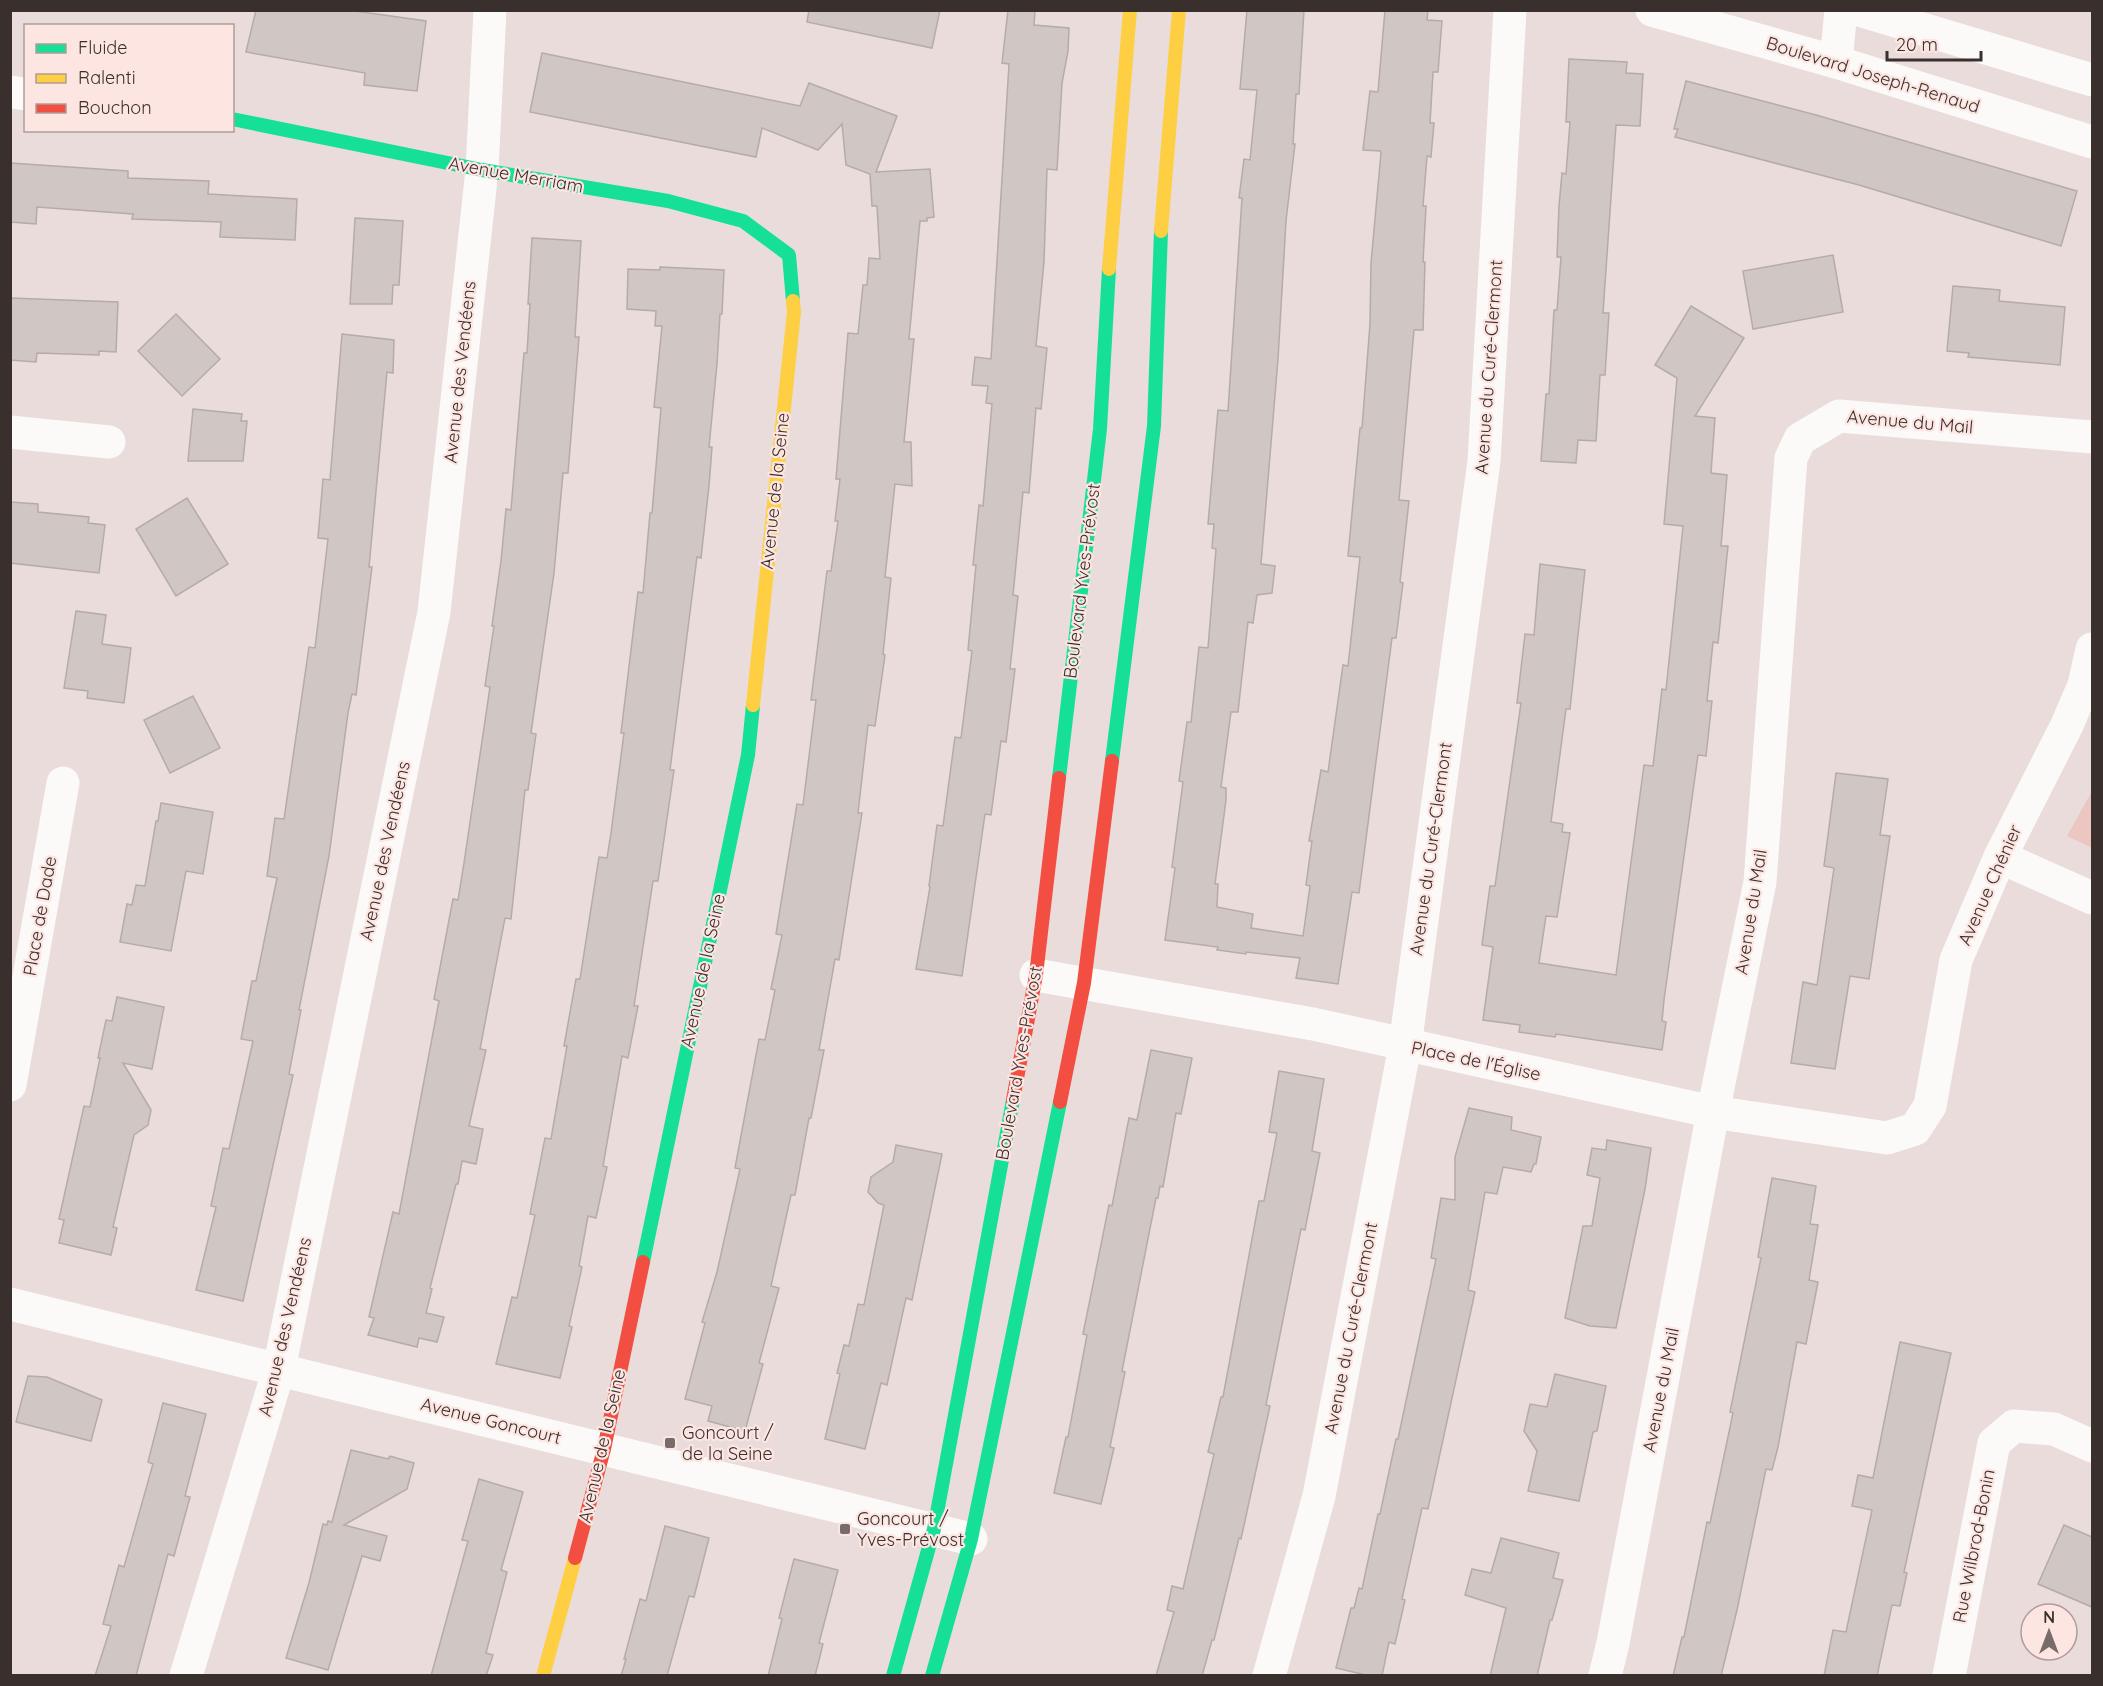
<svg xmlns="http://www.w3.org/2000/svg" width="2103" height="1686" font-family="Quicksand,sans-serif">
<rect width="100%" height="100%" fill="#e9dcda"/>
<polygon fill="#ecc7c2" points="2092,791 2092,848 2067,836"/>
<g fill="#d0c6c4" stroke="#b5aba9" stroke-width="1.5">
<polygon points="256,10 348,10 426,21 417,91 364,85 365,73 246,52"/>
<polygon points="809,10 940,10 932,48 807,22"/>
<polygon points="1008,10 1035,10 1034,25 1069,28 1068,51 1062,83 1057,170 1047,169 1044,262 1036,346 1047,348 1041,409 1036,408 1029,493 1023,492 1013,595 1018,596 1010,669 1015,669 1006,742 1001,741 991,815 985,814 962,976 916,969 930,887 929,886 937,825 943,826 955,737 961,738 972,651 968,650 976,565 973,565 979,505 983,506 992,404 986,403 988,386 972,385 975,357 991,359 1009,64 1002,63"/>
<polygon points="1247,10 1304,10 1299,94 1296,94 1293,144 1295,144 1286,221 1278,359 1261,564 1275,566 1272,593 1257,595 1253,623 1248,622 1238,712 1231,712 1221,787 1226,788 1226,800 1215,884 1218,884 1217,907 1253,914 1251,928 1303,936 1310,886 1306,885 1312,841 1309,841 1321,770 1328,772 1343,665 1348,666 1360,557 1348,556 1360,428 1362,428 1370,324 1371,263 1381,153 1380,151 1363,150 1370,91 1378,92 1385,10 1428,10 1427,20 1442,21 1438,72 1433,72 1430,123 1434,123 1431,157 1427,156 1423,206 1426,206 1423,262 1425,262 1423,330 1414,330 1399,500 1409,501 1400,582 1403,583 1396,638 1392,638 1359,893 1352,892 1338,984 1296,978 1300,958 1246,952 1246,954 1217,950 1218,947 1165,940 1175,868 1172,867 1183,782 1179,781 1187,722 1191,722 1199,647 1208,648 1216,549 1212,548 1214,524 1208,524 1214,454 1218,410 1228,411 1242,198 1239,198 1244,159 1250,160 1257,90 1240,89"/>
<polygon points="542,53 800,106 809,83 897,116 876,172 930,169 934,217 927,218 927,221 920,221 909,339 914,339 904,442 911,442 912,486 895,484 885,577 891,578 883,654 885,655 875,726 868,725 858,813 862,813 851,883 839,960 835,959 819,1050 824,1050 811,1118 809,1118 795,1195 791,1195 771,1286 779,1288 759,1363 763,1364 745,1431 708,1421 712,1406 685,1399 705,1323 702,1322 717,1272 740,1169 735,1168 759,1039 765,1040 775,990 771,989 782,935 776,934 797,804 803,805 816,700 811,700 827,571 831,571 838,521 835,521 840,479 836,479 848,333 858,334 863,285 867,285 869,258 880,259 877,206 872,206 870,174 846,165 842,124 818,150 762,128 756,157 530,112"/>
<polygon points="1569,59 1627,62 1626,73 1643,74 1640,126 1616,125 1603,313 1609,313 1605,375 1600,375 1596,441 1578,440 1576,463 1541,461 1546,394 1549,394 1554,310 1557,310 1561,257 1557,257 1559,206 1562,173 1566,174 1570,122 1566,122"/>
<polygon points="1686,81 1816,115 2077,191 2061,246 1859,185 1675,137 1678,129 1674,129"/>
<polygon points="10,163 128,171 128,178 209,181 208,194 297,199 295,240 220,237 221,222 132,219 133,214 37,207 36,224 10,222"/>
<polygon points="355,218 403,221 399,285 393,285 392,304 350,304"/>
<polygon points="532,238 581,241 575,337 579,337 568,473 563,473 554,573 531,733 536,734 528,790 525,790 511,919 505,918 480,1049 486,1050 469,1126 483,1129 476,1164 462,1161 458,1184 456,1184 430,1288 432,1289 426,1313 444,1317 437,1342 419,1338 417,1347 368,1335 374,1318 369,1317 393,1212 399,1214 439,1001 434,999 453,899 458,900 464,863 490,687 485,686 494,626 492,626 501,561 506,509 511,510 524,353 527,353 530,304 528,304"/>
<polygon points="1833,255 1843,312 1753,329 1743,271"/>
<polygon points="660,267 724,270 722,314 720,314 717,364 709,447 712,447 709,486 701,558 697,557 670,770 674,770 658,881 653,881 634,1006 638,1006 628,1058 622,1056 603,1166 607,1167 596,1218 588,1216 579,1266 582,1267 569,1326 572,1327 560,1378 496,1364 512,1297 517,1298 535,1215 530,1214 545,1138 551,1139 567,1046 564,1046 576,979 580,979 599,857 607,858 611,833 624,733 621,733 638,592 643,593 650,513 652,513 661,408 654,407 662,326 655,326 656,311 627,309 628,269 660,270"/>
<polygon points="1953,286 2000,290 1999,301 2065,307 2060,365 1968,357 1969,353 1947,351"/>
<polygon points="10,298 118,302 116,352 99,351 99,355 37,353 36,362 10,360"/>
<polygon points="1691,306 1744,338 1695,416 1715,418 1711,473 1727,475 1721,546 1728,546 1718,643 1713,642 1707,701 1712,701 1706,756 1698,755 1664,1000 1662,1021 1666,1022 1662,1050 1556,1034 1555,1037 1519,1032 1520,1025 1483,1020 1493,947 1482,945 1490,886 1495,886 1521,703 1517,703 1525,634 1534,635 1540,564 1585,570 1570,709 1566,709 1551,822 1563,824 1562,832 1570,833 1557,917 1546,916 1539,963 1616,975 1644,765 1653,766 1662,689 1666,690 1683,526 1664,524 1677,378 1655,365"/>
<polygon points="176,314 220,359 182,396 138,351"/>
<polygon points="342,334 394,340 393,373 387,372 369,567 372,567 356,695 352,694 348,713 329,856 299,1010 301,1010 289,1074 293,1075 243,1301 196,1290 216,1207 211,1206 223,1148 229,1149 253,1041 241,1039 252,981 256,981 277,878 267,876 275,818 284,819 309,647 315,648 328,539 318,538 323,479 330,480"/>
<polygon points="193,409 242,414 241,421 247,421 243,461 188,461"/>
<polygon points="187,498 228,564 176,596 136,529"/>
<polygon points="10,502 38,504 38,512 89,517 88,523 105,525 99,573 10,563"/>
<polygon points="76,611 106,615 102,644 131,648 124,703 87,698 88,691 64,688"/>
<polygon points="193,696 220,748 170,773 144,720"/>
<polygon points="1836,773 1888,779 1880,835 1890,836 1869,979 1850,976 1835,1069 1791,1063 1803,982 1817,985 1834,868 1824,866"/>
<polygon points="161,803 213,812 203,874 186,871 171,951 120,942 127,904 132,905 136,885 145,886 156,821 158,821"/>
<polygon points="117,997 164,1007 152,1069 123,1063 151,1110 148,1125 134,1135 113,1227 117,1228 111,1255 59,1243 64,1220 59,1219 84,1106 90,1107 100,1058 98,1058 106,1020 112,1021"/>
<polygon points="1151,1050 1192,1058 1181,1114 1176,1113 1163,1187 1160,1186 1158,1198 1156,1198 1122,1371 1125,1372 1110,1447 1114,1448 1101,1504 1054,1493 1066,1437 1068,1437 1087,1335 1083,1334 1109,1205 1112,1206 1129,1118 1137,1120"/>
<polygon points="1279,1071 1324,1079 1312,1151 1320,1153 1305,1230 1301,1229 1266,1405 1270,1406 1241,1539 1239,1538 1214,1640 1212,1640 1202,1676 1156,1676 1174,1612 1167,1610 1172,1586 1183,1589 1214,1454 1208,1452 1221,1397 1223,1397 1259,1201 1264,1201 1277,1133 1269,1132"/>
<polygon points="1469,1108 1512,1117 1511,1130 1541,1137 1536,1164 1534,1164 1531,1172 1503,1167 1497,1194 1485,1192 1468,1290 1475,1292 1428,1509 1422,1508 1402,1599 1405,1600 1395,1644 1389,1642 1382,1676 1370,1676 1336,1668 1351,1608 1354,1608 1359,1588 1362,1589 1378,1514 1380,1514 1396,1439 1398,1439 1436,1259 1431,1258 1441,1198 1455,1200 1455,1157"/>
<polygon points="1607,1140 1651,1148 1645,1189 1616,1328 1590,1326 1565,1318 1583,1226 1592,1226 1600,1178 1587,1175 1592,1148 1606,1150"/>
<polygon points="896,1145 942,1154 912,1300 906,1298 887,1385 881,1383 865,1449 825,1439 840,1374 837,1373 844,1345 849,1346 858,1304 864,1305 884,1205 878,1203 868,1192 871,1177 893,1162"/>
<polygon points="1772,1178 1816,1186 1810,1224 1818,1225 1809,1280 1818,1282 1806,1344 1797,1342 1778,1447 1772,1470 1766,1469 1737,1610 1721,1676 1673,1676 1682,1637 1684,1637 1707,1522 1710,1523 1733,1413 1730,1412 1761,1258 1758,1257"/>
<polygon points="1900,1342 1951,1353 1904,1572 1907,1573 1900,1606 1892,1605 1877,1676 1824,1676 1833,1630 1846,1632 1872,1510 1852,1506 1858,1475 1873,1478"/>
<polygon points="1555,1374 1606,1386 1597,1431 1593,1432 1579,1501 1528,1491 1537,1451 1524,1431 1530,1404 1547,1407"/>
<polygon points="28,1376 47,1377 102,1400 91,1441 16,1422"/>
<polygon points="163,1403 206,1414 185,1496 190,1497 174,1556 168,1554 136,1676 95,1676 111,1626 103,1624 119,1565 124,1567 153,1464 148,1462"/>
<polygon points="351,1450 388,1459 390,1456 414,1463 407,1489 344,1525 387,1536 380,1561 362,1556 328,1670 286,1658 309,1583 323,1524 327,1525 328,1521 332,1522"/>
<polygon points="479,1479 523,1492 501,1570 507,1572 486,1653 493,1655 486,1676 431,1676 468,1541 462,1540"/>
<polygon points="2064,1525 2092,1537 2092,1607 2038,1584"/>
<polygon points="665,1526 709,1538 694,1597 689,1596 667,1676 621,1676 626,1659 624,1659 640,1599 646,1601"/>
<polygon points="1501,1538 1559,1553 1553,1578 1563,1580 1552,1620 1550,1620 1537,1676 1490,1676 1506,1608 1465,1595 1472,1569 1491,1573"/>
<polygon points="794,1559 838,1570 819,1643 823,1644 815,1676 768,1676 782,1619 779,1618"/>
</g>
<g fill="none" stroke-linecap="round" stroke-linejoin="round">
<g stroke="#fcfaf9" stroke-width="33">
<polyline points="1652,10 1836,62 2092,142"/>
<polyline points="1859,10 2092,80"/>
<polyline points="1836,62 1841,10"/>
<polyline points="10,92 26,94"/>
<polyline points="10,432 109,442"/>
<polyline points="2000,857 2092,898"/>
<polyline points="1036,975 1313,1024 1713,1112 1887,1138 1915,1129 1930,1106 1956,960 2000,857 2067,725 2084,685 2092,649"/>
<polyline points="10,1085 63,783"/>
<polyline points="10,1304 971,1539"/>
<polyline points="186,1676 279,1369 434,612 482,170 490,10"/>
<polyline points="1269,1676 1319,1496 1405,1046 1484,461 1510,10"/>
<polyline points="1605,1676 1613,1643 1713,1112 1760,882 1791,458 1800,439 1839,416 2092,437"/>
<polyline points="1949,1676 1994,1443 2014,1426 2054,1429 2092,1446"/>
</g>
<g stroke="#16e098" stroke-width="14">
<polyline points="232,119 482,170 668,201 743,221 789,255 793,301"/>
<polyline points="1112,761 1154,426 1161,231"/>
<polyline points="1059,778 1100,429 1109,269"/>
<polyline points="643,1262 748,755 753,705"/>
<polyline points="893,1676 934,1529 1013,1100"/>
<polyline points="932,1676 971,1539 1060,1102"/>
</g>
<g stroke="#ffcf43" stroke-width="14">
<polyline points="1161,231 1179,10"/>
<polyline points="1109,269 1130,10"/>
<polyline points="753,705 794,312 793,301"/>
<polyline points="543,1676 575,1558"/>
</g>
<g stroke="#f24e42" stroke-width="14">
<polyline points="1013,1100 1036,975 1059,778"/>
<polyline points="1060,1102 1084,983 1112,761"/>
<polyline points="575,1558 604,1449 643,1262"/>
</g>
</g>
<g fill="#776c6a" stroke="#fde5e1" stroke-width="2">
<rect x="664" y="1437" width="12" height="12" rx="3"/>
<rect x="839" y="1523" width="12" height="12" rx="3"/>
</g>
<g text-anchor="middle" stroke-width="4.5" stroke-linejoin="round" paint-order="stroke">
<g font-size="18" fill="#39302e" stroke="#fde5e1">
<text transform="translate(1873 75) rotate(17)" y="6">Boulevard Joseph-Renaud</text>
<text transform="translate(516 175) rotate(10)" y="6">Avenue Merriam</text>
<text transform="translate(1489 367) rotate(-86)" y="6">Avenue du Curé-Clermont</text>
<text transform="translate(460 372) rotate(-84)" y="6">Avenue des Vendéens</text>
<text transform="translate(1910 422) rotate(5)" y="6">Avenue du Mail</text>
<text transform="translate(775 491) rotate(-84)" y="6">Avenue de la Seine</text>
<text transform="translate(1082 581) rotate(-83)" y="6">Boulevard Yves-Prévost</text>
<text transform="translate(1431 849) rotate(-82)" y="6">Avenue du Curé-Clermont</text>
<text transform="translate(385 851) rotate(-78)" y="6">Avenue des Vendéens</text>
<text transform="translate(1990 885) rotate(-66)" y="6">Avenue Chénier</text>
<text transform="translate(1751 912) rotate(-81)" y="6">Avenue du Mail</text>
<text transform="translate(40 916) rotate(-80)" y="6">Place de Dade</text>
<text transform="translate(703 971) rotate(-78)" y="6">Avenue de la Seine</text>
<text transform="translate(1476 1061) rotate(12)" y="6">Place de l'Église</text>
<text transform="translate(1019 1063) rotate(-80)" y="6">Boulevard Yves-Prévost</text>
<text transform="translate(285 1327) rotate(-77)" y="6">Avenue des Vendéens</text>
<text transform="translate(1351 1328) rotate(-79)" y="6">Avenue du Curé-Clermont</text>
<text transform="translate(1661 1390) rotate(-79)" y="6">Avenue du Mail</text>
<text transform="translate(491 1421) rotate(14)" y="6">Avenue Goncourt</text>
<text transform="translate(602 1446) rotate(-77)" y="6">Avenue de la Seine</text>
<text transform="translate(1974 1546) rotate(-79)" y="6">Rue Wilbrod-Bonin</text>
</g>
<g font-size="18" fill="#39302e" stroke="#fde5e1" text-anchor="start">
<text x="682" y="1439">Goncourt /<tspan x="682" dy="21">de la Seine</tspan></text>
<text x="857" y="1525">Goncourt /<tspan x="857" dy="21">Yves-Prévost</tspan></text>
</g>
</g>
<rect width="2103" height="1686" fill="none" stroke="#39302e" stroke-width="24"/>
<rect x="24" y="24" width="210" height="108" fill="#fde5e1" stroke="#af9d99" stroke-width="1.5"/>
<rect x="36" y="44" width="30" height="9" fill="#16e098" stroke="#af9d99" stroke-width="1.5"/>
<text x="78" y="54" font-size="18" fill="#39302e">Fluide</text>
<rect x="36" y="74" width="30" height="9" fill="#ffcf43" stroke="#af9d99" stroke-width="1.5"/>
<text x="78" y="84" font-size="18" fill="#39302e">Ralenti</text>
<rect x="36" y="104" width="30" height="9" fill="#f24e42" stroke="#af9d99" stroke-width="1.5"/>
<text x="78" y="114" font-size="18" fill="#39302e">Bouchon</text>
<g transform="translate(2049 1632)"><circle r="28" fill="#fde5e1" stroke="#af9d99" stroke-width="1.5"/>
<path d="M0-4.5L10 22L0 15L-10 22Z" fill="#776c6a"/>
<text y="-9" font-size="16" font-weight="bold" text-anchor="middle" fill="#39302e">N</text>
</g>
<path d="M1887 51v9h94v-9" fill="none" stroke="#39302e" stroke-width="3"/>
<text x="1896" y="51" font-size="18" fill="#39302e" stroke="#fde5e1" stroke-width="4.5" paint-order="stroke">20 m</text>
</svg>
